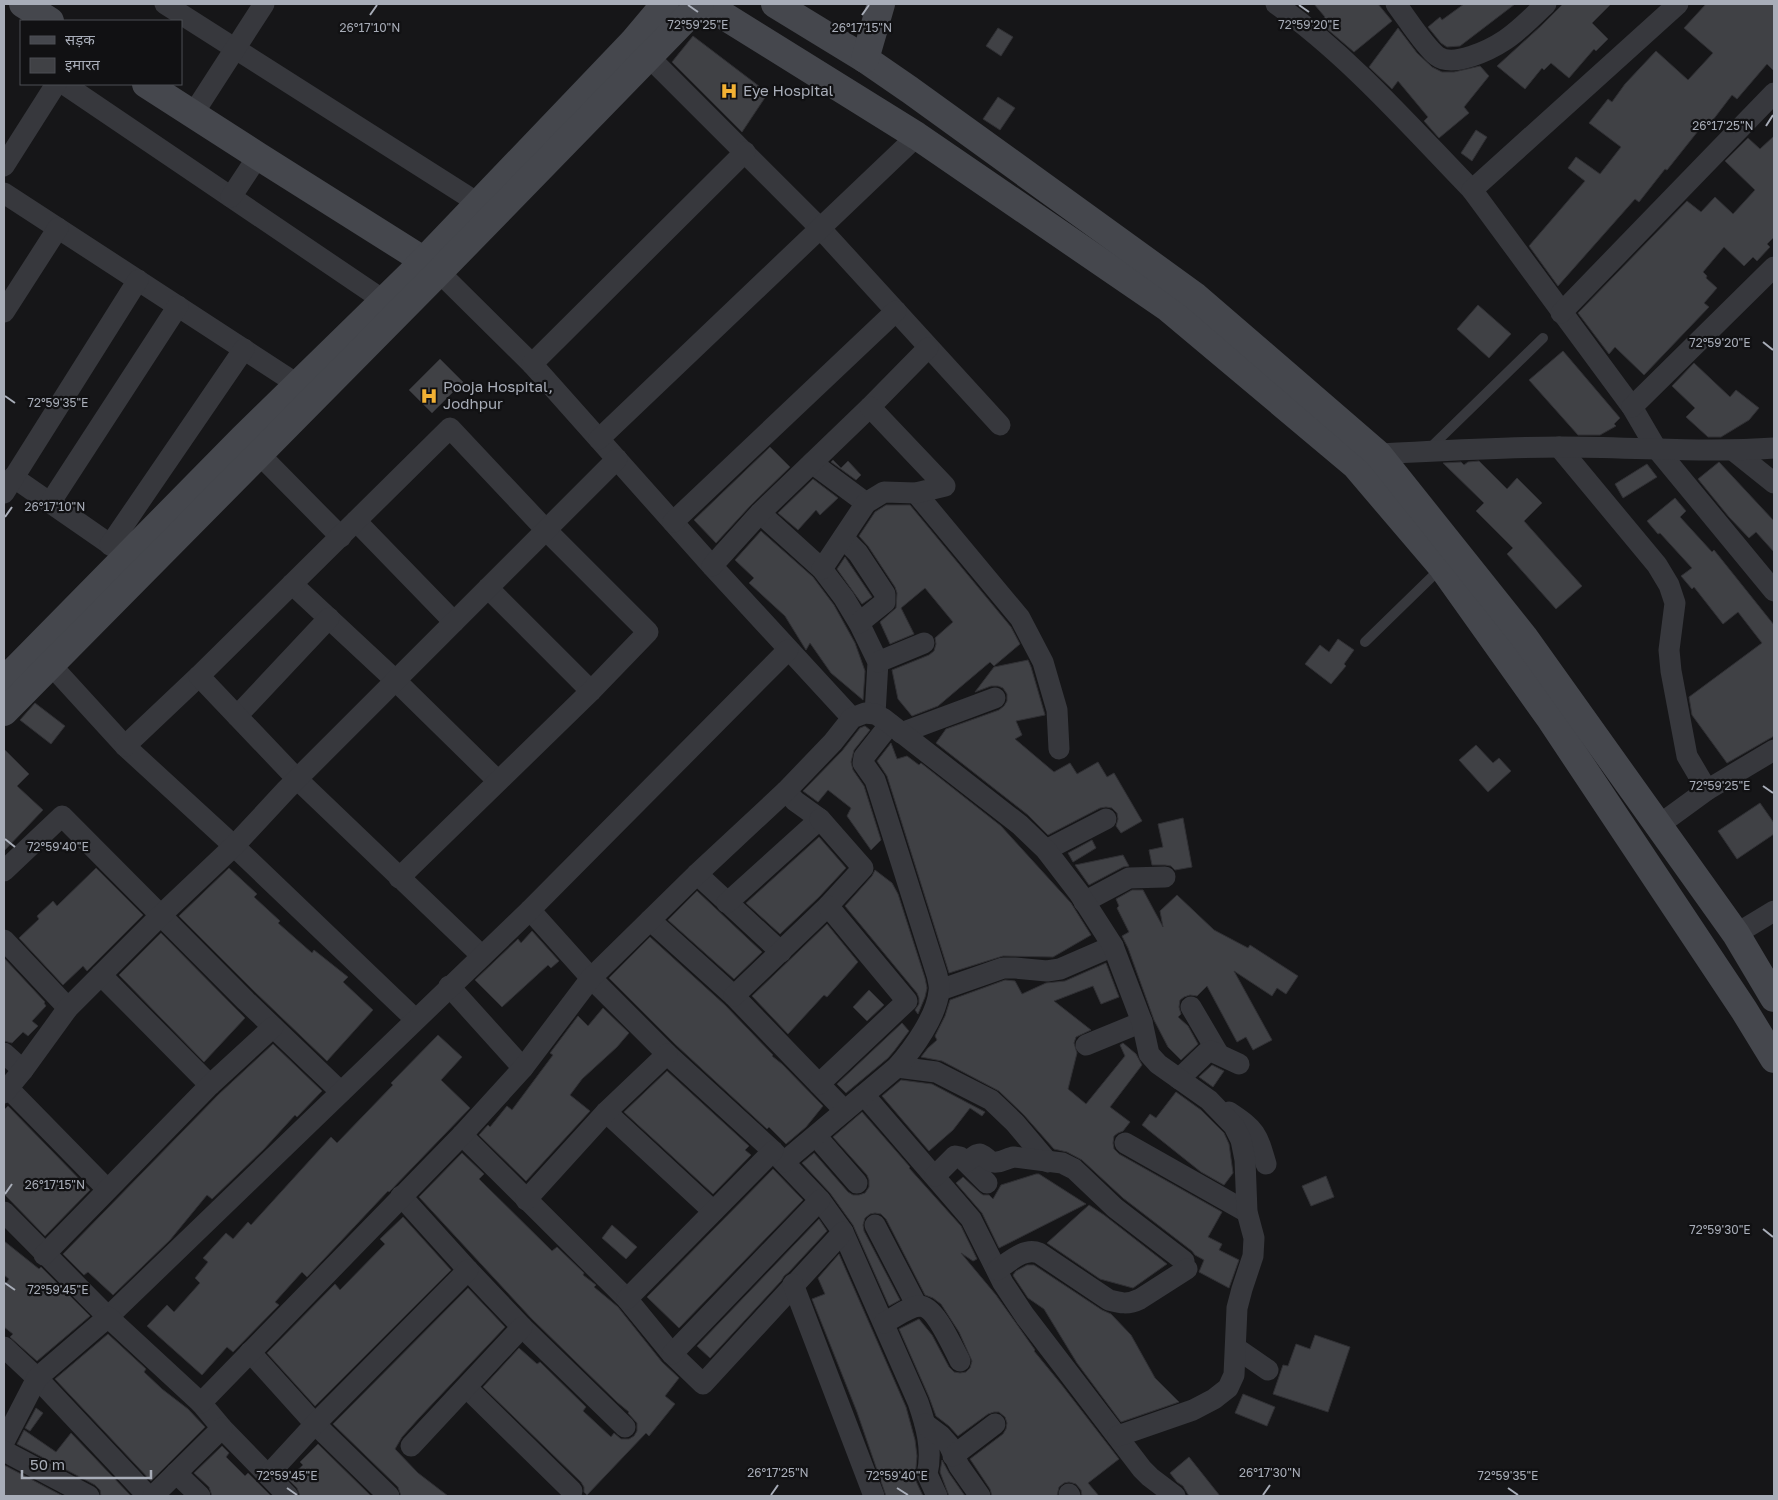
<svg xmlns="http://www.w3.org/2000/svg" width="1778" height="1500" font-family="'Golos Text','Noto Sans Devanagari',sans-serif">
<rect width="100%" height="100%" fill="#161618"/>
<g fill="#404145" stroke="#303034">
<polygon points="1314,4 1378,4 1392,21 1354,52 1319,22 1325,17"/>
<polygon points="1464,4 1515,4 1460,46 1447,47 1441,43 1428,27 1440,17 1442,20"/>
<polygon points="1563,4 1611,4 1592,23 1608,39 1596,51 1594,49 1569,78 1551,63 1544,70 1542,68 1525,89 1497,66 1542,25"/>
<polygon points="1706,4 1774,4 1774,71 1767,64 1737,99 1732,95 1706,129 1702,126 1667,170 1665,169 1639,202 1635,199 1558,286 1529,246 1585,181 1568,168 1576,157 1600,174 1621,147 1589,123 1608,99 1612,102 1625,84 1656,51 1688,80 1713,53 1684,28"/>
<polygon points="998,28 1013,37 1001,56 986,46"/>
<polygon points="1398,28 1417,53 1432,67 1442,72 1454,72 1480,66 1489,76 1464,107 1469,113 1439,138 1424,121 1428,117 1398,81 1392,89 1369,67"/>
<polygon points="693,36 768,93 742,132 672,62"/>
<polygon points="998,97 1015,108 1000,130 983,119"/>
<polygon points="1476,130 1487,137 1472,161 1461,153"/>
<polygon points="1774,136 1774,237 1767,244 1770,247 1757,261 1753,257 1744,266 1724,247 1703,272 1707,276 1706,278 1717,288 1704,303 1709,307 1644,375 1615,347 1609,354 1578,313 1687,201 1701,212 1715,197 1733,214 1755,190 1725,161 1748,138 1760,149"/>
<polygon points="1478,305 1511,334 1489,358 1457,329"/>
<polygon points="1563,351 1620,418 1614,424 1616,426 1600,435 1578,435 1529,380"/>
<polygon points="440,359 463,382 432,413 409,390"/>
<polygon points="1694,363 1730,397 1736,390 1759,408 1749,420 1721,437 1708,437 1686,417 1695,408 1672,386"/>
<polygon points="770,447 790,467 751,505 716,543 694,520"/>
<polygon points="833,460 841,468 848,461 861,475 856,480 831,462"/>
<polygon points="1479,461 1507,489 1517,478 1542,503 1524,521 1582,586 1556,609 1507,554 1513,548 1476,511 1484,503 1443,463 1461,462 1464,465 1468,462"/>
<polygon points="1719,462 1774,521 1774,552 1756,532 1749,538 1729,517 1698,479"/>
<polygon points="1647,464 1657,477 1623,498 1615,484"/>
<polygon points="813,479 838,498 820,515 816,510 798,530 778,513"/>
<polygon points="1675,498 1686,511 1680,517 1712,552 1714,550 1774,625 1774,736 1727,763 1692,715 1689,697 1762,643 1738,612 1723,624 1694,587 1692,589 1681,576 1692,568 1660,533 1658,534 1647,521"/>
<polygon points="886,505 910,505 1011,627 1020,644 994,666 990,662 938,706 912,716 898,699 892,670 929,655 934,651 936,644 935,638 953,622 925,588 901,608 914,634 890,644 880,622 896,608 897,593 895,587 868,546 859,536 875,512"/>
<polygon points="761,531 813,577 834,605 855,643 865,671 863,700 831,673 810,643 806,650 785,616 749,583 754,578 735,560"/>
<polygon points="845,557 872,597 862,604 837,569"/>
<polygon points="1338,639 1354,650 1344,664 1346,666 1331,684 1305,664 1320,645 1329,652"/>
<polygon points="1028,660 1031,667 1045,715 1016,721 1022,735 1015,739 1054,772 1070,763 1077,774 1098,762 1107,777 1114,773 1142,821 1121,833 1116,826 1118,819 1117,813 1112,808 1106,807 1100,808 1048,835 1028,815 936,743 946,729 999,710 1004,706 1007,701 1007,694 1003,688 998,686 991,686 975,692 994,667"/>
<polygon points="35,703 65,726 51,744 20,720"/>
<polygon points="865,726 870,730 854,750 851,762 853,770 864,786 881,840 871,850 847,816 851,808 828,790 818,802 803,791 842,751 860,728"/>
<polygon points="891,743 897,759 907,756 919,765 921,763 1001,826 1071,903 1091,935 1053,957 1003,956 949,973 887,776 877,761"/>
<polygon points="1476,745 1493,763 1499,758 1511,771 1488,792 1459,760"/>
<polygon points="4,749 29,774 17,786 43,810 4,851"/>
<polygon points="1760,803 1774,823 1774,834 1737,859 1718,831"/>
<polygon points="1183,818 1192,867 1175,870 1171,866 1165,865 1152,865 1149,850 1163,847 1158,824"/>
<polygon points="819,837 846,868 819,897 780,934 746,903"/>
<polygon points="1092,840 1096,848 1073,862 1068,853"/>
<polygon points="1123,855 1129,866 1123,867 1089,885 1075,865"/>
<polygon points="96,868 143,915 87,971 83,966 63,985 19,938 39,919 37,916 53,901 57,906"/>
<polygon points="229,868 257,894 254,897 280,921 278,923 312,953 314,950 348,977 343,982 373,1010 327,1061 255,992 179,916"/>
<polygon points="875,870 892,883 898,894 925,978 927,988 925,997 918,1014 915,1010 919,1004 919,998 917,993 845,906 872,876"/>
<polygon points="1132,890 1143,890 1163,927 1160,911 1177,895 1214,930 1248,948 1250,945 1298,976 1286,994 1277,988 1272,996 1234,971 1272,1040 1253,1050 1246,1037 1237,1042 1207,986 1197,996 1190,995 1184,997 1180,1000 1179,1007 1181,1014 1178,1017 1188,1026 1198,1044 1181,1060 1168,1047 1154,1020 1128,948 1122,936 1129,932 1117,908 1119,906 1116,899"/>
<polygon points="697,891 762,952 734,979 668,920"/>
<polygon points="827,924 858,962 827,997 824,995 788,1034 752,996"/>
<polygon points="532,931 559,961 551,968 548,965 502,1007 475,980 518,939 521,943"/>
<polygon points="161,933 245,1018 204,1062 119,975"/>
<polygon points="650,937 725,1005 773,1055 772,1056 782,1064 823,1106 806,1127 786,1144 769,1127 767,1129 676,1045 609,978"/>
<polygon points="4,958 45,1002 44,1003 46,1006 32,1021 38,1026 28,1036 23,1032 12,1043 4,1041"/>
<polygon points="1106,963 1119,997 1101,1004 1093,986 1054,1001 1091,1030 1076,1037 1074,1043 1077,1053 1068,1089 1086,1104 1125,1056 1120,1045 1123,1043 1136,1054 1142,1065 1110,1107 1130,1122 1123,1131 1118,1133 1114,1136 1113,1143 1114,1149 1119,1154 1222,1212 1208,1237 1222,1244 1219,1250 1239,1260 1229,1288 1199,1272 1204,1260 1195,1255 1192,1251 1123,1198 1082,1160 1067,1152 1054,1149 1024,1115 999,1091 942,1061 921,1057 928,1048 937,1040 935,1036 945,1016 950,1000 1005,980 1015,981 1022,994 1046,983 1065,981"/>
<polygon points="869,990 884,1005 867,1021 853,1007"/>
<polygon points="603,1008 629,1033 617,1047 582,1079 570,1095 590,1111 526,1181 479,1135 488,1125 490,1127 507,1106 512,1110 553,1055 550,1053 578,1016 588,1026"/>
<polygon points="902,1023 909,1031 894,1051 888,1058 846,1093 837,1084"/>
<polygon points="438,1035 462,1057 441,1080 470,1108 389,1192 388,1191 307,1277 302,1272 275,1302 279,1305 233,1352 227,1347 202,1375 147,1326 167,1305 174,1312 200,1283 195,1278 208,1262 203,1258 226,1233 233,1239 248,1222 251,1225 331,1137 337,1143 393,1085 391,1083"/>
<polygon points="273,1044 322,1091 297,1117 295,1115 264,1149 212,1199 207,1195 170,1240 113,1295 88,1272 84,1275 63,1254 219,1094"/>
<polygon points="1212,1065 1224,1071 1213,1087 1199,1077"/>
<polygon points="667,1071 749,1146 745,1150 751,1155 713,1194 624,1112"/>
<polygon points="901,1080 932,1084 985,1112 982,1116 970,1108 953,1130 929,1151 882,1096"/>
<polygon points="1176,1092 1201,1110 1224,1133 1229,1144 1233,1173 1224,1185 1201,1172 1142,1125 1150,1114 1156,1118"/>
<polygon points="8,1106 90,1190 45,1236 4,1194 4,1110"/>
<polygon points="862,1112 910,1167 909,1168 961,1226 977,1259 973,1261 961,1253 996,1295 1035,1350 1034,1351 1061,1384 1119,1459 1088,1483 1099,1496 1082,1496 1081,1490 1076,1484 1069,1482 1064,1483 1059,1487 1057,1496 992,1496 990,1489 970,1459 1003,1434 1006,1429 1007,1423 1005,1417 999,1412 994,1412 988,1414 958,1436 949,1426 936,1416 929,1397 899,1329 919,1319 932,1335 949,1367 954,1372 960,1373 966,1372 970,1368 972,1361 959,1332 941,1304 933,1298 925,1295 886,1219 881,1214 875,1213 870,1214 865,1218 863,1225 864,1231 900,1300 889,1306 853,1225 830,1193 802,1163 814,1153 848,1192 853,1195 859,1195 865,1193 869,1187 869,1180 867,1175 833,1137"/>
<polygon points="462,1153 484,1174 479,1179 552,1251 557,1247 584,1273 583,1275 596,1285 594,1287 618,1307 662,1362 679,1378 665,1396 675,1404 649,1436 646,1433 587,1495 584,1492 584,1487 581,1482 483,1387 519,1348 537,1364 540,1362 586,1407 583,1411 611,1437 614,1433 621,1439 629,1439 634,1436 637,1431 637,1423 628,1413 629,1412 617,1402 531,1318 419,1197"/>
<polygon points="773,1169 803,1200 679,1328 647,1297"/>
<polygon points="1036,1174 1039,1174 1086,1204 999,1248 982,1213 956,1183 963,1177 979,1192 983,1195 989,1195 993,1199 1001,1185"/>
<polygon points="1326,1176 1334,1197 1311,1206 1302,1186"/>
<polygon points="1089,1205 1104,1215 1167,1264 1133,1288 1100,1279 1047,1243"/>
<polygon points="403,1217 451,1270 315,1406 267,1353 335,1284 340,1290 385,1244 380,1239"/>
<polygon points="819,1219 827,1231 789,1272 784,1276 781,1281 710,1358 697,1346"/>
<polygon points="612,1225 637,1247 626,1259 602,1238"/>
<polygon points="4,1241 39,1269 41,1267 90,1316 37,1361 10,1337 13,1334 4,1327 4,1286 9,1279 4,1275"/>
<polygon points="839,1254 906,1407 915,1440 917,1456 915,1479 923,1496 886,1496 857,1412 812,1299 825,1294 818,1278"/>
<polygon points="1027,1265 1034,1265 1102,1310 1111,1314 1131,1335 1155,1378 1179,1402 1121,1422 1077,1363 1044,1309 1028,1298 1014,1277 1013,1275 1016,1271"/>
<polygon points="468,1288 505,1327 419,1418 402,1437 395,1449 418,1473 448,1496 401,1496 398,1487 333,1424"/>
<polygon points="108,1334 146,1369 144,1372 162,1389 188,1409 205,1427 151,1481 55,1379"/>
<polygon points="1315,1335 1350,1347 1328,1412 1273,1394 1283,1365 1288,1366 1296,1344 1310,1349"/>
<polygon points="1243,1394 1275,1407 1267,1426 1235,1413"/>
<polygon points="36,1408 43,1413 30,1431 25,1428"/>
<polygon points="24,1430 56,1452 71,1433 131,1496 101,1496 100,1490 95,1485 17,1444"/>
<polygon points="318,1444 371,1496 300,1496 297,1488 288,1479 303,1465 300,1462"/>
<polygon points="222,1446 229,1453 226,1457 245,1476 248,1473 271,1496 212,1496 209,1487 194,1473"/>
<polygon points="1189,1457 1220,1496 1189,1496 1183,1486 1177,1482 1170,1473"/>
<polygon points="942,1460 949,1473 965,1496 949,1496 940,1472"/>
<polygon points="4,1465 63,1496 4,1496"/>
</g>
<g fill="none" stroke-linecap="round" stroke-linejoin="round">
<g stroke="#37383d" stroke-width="10">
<polyline points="1429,449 1543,338"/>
<polyline points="1365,642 1441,568"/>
</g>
<g stroke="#37383d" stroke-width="21">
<polyline points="165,4 478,203"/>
<path d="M1276,4C1349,56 1410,126 1472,190"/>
<path d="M1396,4C1406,17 1424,46 1437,56C1453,68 1490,50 1505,40C1520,30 1533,16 1546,4"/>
<polyline points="1678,4 1472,190 1632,407 1656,448 1774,591"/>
<polyline points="649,57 820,228 1000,425"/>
<polyline points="64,84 383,300"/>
<polyline points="193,114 264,4"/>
<polyline points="4,166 56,84"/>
<polyline points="4,193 297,384"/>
<polyline points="231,197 258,156"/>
<polyline points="428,263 439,272 532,364 712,566 852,718"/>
<polyline points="4,312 58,228"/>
<polyline points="1561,313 1774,93"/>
<polyline points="532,364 745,152"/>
<polyline points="1632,407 1774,267"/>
<polyline points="599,439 917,136"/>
<polyline points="1559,447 1657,565 1669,585 1675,603 1669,650 1671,671 1687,756 1707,790 1774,750"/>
<polyline points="1734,451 1774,483"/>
<polyline points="259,454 341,537"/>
<path d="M1378,454C1439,451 1500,447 1561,447C1632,447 1703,453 1774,448"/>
<polyline points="812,463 866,503"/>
<polyline points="13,477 121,552"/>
<polyline points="4,493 138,280"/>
<polyline points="916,493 1020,618 1043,662 1057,710 1059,749"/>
<polyline points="50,503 178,306"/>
<polyline points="760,513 822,569 844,598 859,623 878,662 875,714"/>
<polyline points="356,521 454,622"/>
<polyline points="673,522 896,311"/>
<polyline points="843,538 858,553 885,594 885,602 859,623"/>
<polyline points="110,545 244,349"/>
<polyline points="712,566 760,513 870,407 928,348"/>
<polyline points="822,569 866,503 884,492 916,493 945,486 870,407"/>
<polyline points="292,584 395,680 498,781"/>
<polyline points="488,588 591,691"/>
<polyline points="40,653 125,746 234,846 415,1019"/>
<polyline points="878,662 924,643"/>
<polyline points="237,716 329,618"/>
<polyline points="901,733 995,698"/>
<polyline points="125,746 199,676"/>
<polyline points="1659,825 1707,790"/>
<polyline points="1046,850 1106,819"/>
<polyline points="4,871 62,816 246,1001 341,1092"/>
<polyline points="697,874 781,952"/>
<polyline points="399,878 591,691 648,632 546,530 450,428 199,676 297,779 481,955"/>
<polyline points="1084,902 1129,878 1165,877"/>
<polyline points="727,903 820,819 795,801 786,791"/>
<path d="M530,910L591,978L667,1054L773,1151L820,1200L843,1232L918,1402C926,1425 933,1450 927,1474L937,1496"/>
<polyline points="650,920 734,996 844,1110"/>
<polyline points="1736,934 1774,911"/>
<polyline points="4,940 68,1008"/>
<polyline points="101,975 210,1085"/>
<polyline points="449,986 523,1068"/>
<polyline points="940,990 1003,968 1015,968 1047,971 1060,969 1113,946"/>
<polyline points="734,996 828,906 863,868 820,819"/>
<polyline points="1191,1007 1218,1053"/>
<polyline points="1086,1045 1142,1022"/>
<polyline points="4,1053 23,1070"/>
<polyline points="897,1067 936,1072 991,1100 1015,1123 1048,1162"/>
<polyline points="1179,1079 1206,1053 1211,1051 1239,1064"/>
<polyline points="819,1084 907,1001 828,906"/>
<polyline points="8,1088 107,1189"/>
<polyline points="4,1093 23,1070 68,1008 160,916 234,846 286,790 617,459"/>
<polyline points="864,1095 971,1219 1003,1283 1025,1316 1142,1469 1150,1477 1175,1496"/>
<polyline points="606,1112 713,1211"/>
<path d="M1229,1112C1256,1130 1257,1133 1266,1164"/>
<polyline points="462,1135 627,1299 672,1354 703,1384 843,1232"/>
<polyline points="816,1136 857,1183"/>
<polyline points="1125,1143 1247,1212"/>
<path d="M784,1162L897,1067C914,1048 937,1015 939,991C940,986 938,980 937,975L878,789L875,780L863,763L864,757L890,724"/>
<polyline points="966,1162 987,1183"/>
<path d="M935,1176L955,1156L960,1157L966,1162L976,1155L980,1154C985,1156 987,1159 990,1161C997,1165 1007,1158 1014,1157L1062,1163L1074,1169L1115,1208L1184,1261"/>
<polyline points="401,1196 468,1270 522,1327 625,1427"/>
<polyline points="526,1200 606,1112 667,1054"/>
<polyline points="4,1212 108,1317 530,910 788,650"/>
<polyline points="875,1225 917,1306"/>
<polyline points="44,1255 210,1085 273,1027"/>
<path d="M997,1270C1009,1262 1024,1247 1039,1253L1109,1300C1120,1303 1128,1305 1140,1299L1187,1269"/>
<polyline points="793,1284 874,1496"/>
<polyline points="627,1299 773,1151"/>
<path d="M884,1323C894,1318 908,1307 919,1306C935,1305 953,1348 960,1361"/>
<polyline points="4,1347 37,1378 148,1496"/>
<polyline points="1236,1348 1268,1370"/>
<polyline points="250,1352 315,1424 389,1496"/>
<polyline points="672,1354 820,1200"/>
<polyline points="467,1388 572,1491"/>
<polyline points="201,1403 222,1428 288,1496"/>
<polyline points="925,1424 941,1436 949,1445 959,1466 980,1496"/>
<polyline points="4,1442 37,1378 108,1317 201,1403 462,1135 523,1068 591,978 697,874 786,791 833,742 852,718 865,713 875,714 884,719 1020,825 1046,850 1079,893 1113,946 1142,1022 1149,1054 1158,1064 1209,1100 1234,1126 1241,1140 1245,1160 1247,1212 1254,1238 1253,1256 1242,1289 1237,1308 1234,1375 1228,1388 1214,1399 1193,1410 1118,1436"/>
<polyline points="411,1446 522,1327"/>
<polyline points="4,1451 89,1496"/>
<polyline points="953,1456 995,1424"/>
<polyline points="176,1473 200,1496"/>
<polyline points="268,1475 315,1424 468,1270"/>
<polyline points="1069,1494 1070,1496"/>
<polyline points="153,1496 222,1428"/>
</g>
<g stroke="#45474d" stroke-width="28">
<polyline points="23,4 50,21"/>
<polyline points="705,4 917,136 1168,308 1355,465 1442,567 1551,720 1744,1010 1774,1059"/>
<polyline points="775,4 865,59 910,90 1195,296 1378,454 1524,637 1736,934 1774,998"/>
<polyline points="865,59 881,4"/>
<polyline points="146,84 258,156 423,260"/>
<polyline points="4,681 243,438 411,274 633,42 665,4"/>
<polyline points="4,712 439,272 700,4"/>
</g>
</g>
<path fill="none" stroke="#a8adb8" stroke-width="2" d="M688,5L698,12M1299,5L1309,12M370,15L377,5M862,15L869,5M1766,126L1773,115M1763,342L1773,350M5,396L15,403M5,517L12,507M1763,786L1773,793M5,839L15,847M5,1194L12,1184M1763,1229L1773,1237M5,1283L15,1290M287,1488L297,1495M897,1488L908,1495M1508,1488L1518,1495M771,1495L778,1485M1263,1495L1270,1485"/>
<defs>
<g id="hospital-bare" transform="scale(1.35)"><path d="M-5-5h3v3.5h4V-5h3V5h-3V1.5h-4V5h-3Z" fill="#f2b134" stroke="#111113" stroke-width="2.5" paint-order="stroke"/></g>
</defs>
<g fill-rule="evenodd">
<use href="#hospital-bare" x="729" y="91"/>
<use href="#hospital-bare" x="429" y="396"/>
</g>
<g text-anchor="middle" stroke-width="4.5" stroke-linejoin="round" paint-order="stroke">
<g font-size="15" fill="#a8adb8" stroke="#111113" text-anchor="start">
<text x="743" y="96">Eye Hospital</text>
<text x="443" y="392">Pooja Hospital,<tspan x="443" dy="17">Jodhpur</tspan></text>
</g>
</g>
<g font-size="12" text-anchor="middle" fill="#a8adb8" stroke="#111113" stroke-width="4.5" stroke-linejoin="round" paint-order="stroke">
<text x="698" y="29">72°59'25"E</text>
<text x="1309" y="29">72°59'20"E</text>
<text x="370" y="32">26°17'10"N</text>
<text x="862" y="32">26°17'15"N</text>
<text x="1723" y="130">26°17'25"N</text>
<text x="1720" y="347">72°59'20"E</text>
<text x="58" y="407">72°59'35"E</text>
<text x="55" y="511">26°17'10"N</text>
<text x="1720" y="790">72°59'25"E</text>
<text x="58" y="851">72°59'40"E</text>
<text x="55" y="1189">26°17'15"N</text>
<text x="1720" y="1234">72°59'30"E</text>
<text x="58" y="1294">72°59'45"E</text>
<text x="778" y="1477">26°17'25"N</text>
<text x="1270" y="1477">26°17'30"N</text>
<text x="287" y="1480">72°59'45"E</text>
<text x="897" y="1480">72°59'40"E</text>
<text x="1508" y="1480">72°59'35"E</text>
</g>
<rect width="1778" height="1500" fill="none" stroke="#a8adb8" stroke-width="10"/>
<rect x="20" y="20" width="162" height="65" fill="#111113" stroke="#4d4f55"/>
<rect x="30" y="36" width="25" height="8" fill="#45474d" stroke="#4d4f55"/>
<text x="65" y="45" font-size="15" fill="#a8adb8">सड़क</text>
<rect x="30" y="58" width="25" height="15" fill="#404145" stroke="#4d4f55"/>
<text x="65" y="70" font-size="15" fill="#a8adb8">इमारत</text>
<path d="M22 1470v8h129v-8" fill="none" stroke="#a8adb8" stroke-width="2.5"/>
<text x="30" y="1470" font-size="15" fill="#a8adb8" stroke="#111113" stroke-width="4" paint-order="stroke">50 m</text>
</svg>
